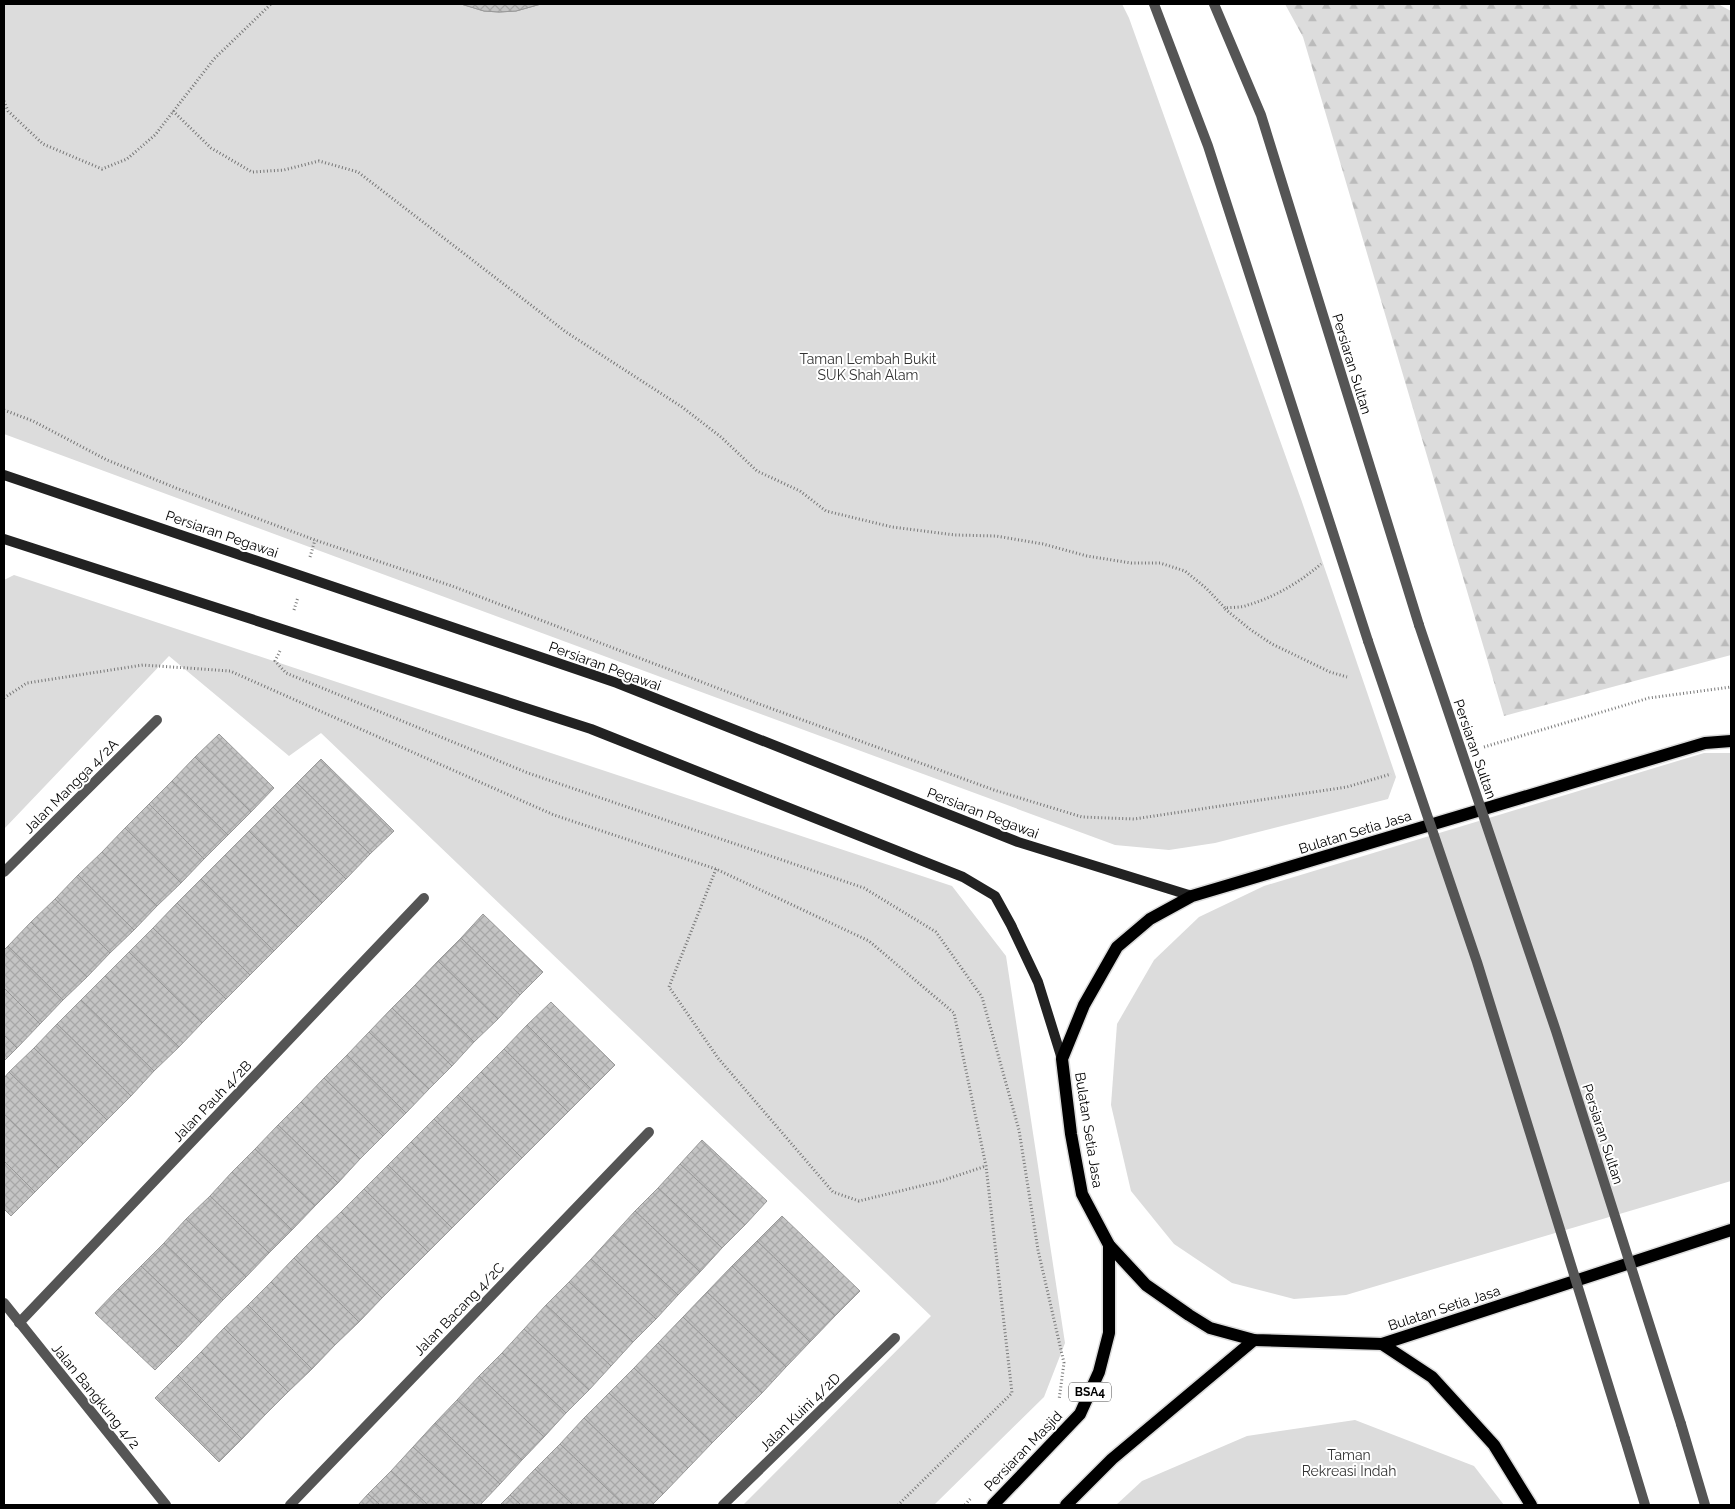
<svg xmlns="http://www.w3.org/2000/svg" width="1735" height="1509" font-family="Raleway,sans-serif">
<defs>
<pattern id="forest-firs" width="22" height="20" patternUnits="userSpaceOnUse" patternTransform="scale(1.25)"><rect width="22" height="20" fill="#dcdcdc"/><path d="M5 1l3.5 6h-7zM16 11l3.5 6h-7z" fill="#bbb"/></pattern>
<pattern id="building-cross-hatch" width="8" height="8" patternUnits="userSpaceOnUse" patternTransform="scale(1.25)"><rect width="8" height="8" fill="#c4c4c4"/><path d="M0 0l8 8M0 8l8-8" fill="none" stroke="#a7a7a7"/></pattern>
</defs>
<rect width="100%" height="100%" fill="#fff"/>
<g fill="#dcdcdc">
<polygon points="4,4 1122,4 1129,18 1302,502 1396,777 1388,799 1215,843 1169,850 1115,845 4,434"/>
<polygon points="14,575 952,886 1006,956 1065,1343 1044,1397 934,1505 743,1505 931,1316 321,733 289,756 169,656 4,829 4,580"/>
<polygon points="1704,753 1731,753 1731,1181 1346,1295 1294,1299 1232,1283 1174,1244 1131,1191 1111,1105 1117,1024 1154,960 1199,917 1264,886"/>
<polygon points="1355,1420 1474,1466 1504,1505 1116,1505 1142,1481 1247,1436"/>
</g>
<polygon fill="url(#forest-firs)" points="1285,4 1718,4 1731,11 1731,655 1504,716 1303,37"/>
<g fill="url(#building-cross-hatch)" stroke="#999">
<polygon points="461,4 541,4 516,11 499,12 484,11"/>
<polygon points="461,4 541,4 516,11 499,12 484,11"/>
<polygon points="219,734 274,788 251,812 195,757"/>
<polygon points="195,757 251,812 228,835 172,781"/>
<polygon points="321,759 394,831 370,854 297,783"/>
<polygon points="172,781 228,835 204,859 149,804"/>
<polygon points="297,783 370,854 346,879 273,807"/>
<polygon points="149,804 204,859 181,883 125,828"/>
<polygon points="273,807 346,879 322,903 249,831"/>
<polygon points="125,828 181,883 157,906 102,852"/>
<polygon points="249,831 322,903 298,927 225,855"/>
<polygon points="102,852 157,906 134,930 78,875"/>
<polygon points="225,855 298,927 274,951 201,879"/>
<polygon points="78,875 134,930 110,953 55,899"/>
<polygon points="201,879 274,951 250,975 177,903"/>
<polygon points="55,899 110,953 87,977 31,922"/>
<polygon points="177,903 250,975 226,999 153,928"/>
<polygon points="483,914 543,972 520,995 461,938"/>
<polygon points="31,922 87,977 63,1000 8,946"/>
<polygon points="153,928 226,999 202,1023 129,952"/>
<polygon points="461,938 520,995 498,1019 438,961"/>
<polygon points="8,946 63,1000 40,1024 4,988 4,950"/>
<polygon points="129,952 202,1023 179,1047 105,976"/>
<polygon points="438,961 498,1019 474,1042 415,985"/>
<polygon points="105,976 179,1047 154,1071 81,1000"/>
<polygon points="415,985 474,1042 452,1066 392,1008"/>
<polygon points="4,988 40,1024 17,1048 4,1035"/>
<polygon points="81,1000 154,1071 131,1096 57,1024"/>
<polygon points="551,1002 615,1065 591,1089 527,1025"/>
<polygon points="392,1008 452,1066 429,1089 369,1032"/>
<polygon points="57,1024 131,1096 107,1120 34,1048"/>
<polygon points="527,1025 591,1089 568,1112 504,1049"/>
<polygon points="369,1032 429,1089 406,1113 347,1055"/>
<polygon points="4,1035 17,1048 4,1061"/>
<polygon points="34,1048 107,1120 83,1144 9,1072"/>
<polygon points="504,1049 568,1112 545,1135 481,1072"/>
<polygon points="347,1055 406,1113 383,1136 324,1078"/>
<polygon points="9,1072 83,1144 59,1168 4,1114 4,1078"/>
<polygon points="481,1072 545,1135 522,1158 458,1095"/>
<polygon points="324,1078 383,1136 360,1159 301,1102"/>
<polygon points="458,1095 522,1158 498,1182 434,1119"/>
<polygon points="301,1102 360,1159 338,1183 278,1125"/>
<polygon points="4,1114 59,1168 35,1192 4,1161"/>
<polygon points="434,1119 498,1182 475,1205 411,1142"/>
<polygon points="278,1125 338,1183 315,1206 255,1149"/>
<polygon points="702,1140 767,1201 745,1225 680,1164"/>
<polygon points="411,1142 475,1205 452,1228 388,1165"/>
<polygon points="255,1149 315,1206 292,1230 232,1172"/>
<polygon points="4,1161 35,1192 11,1216 4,1209"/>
<polygon points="680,1164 745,1225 722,1248 658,1188"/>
<polygon points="388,1165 452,1228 428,1252 364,1189"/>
<polygon points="232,1172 292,1230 269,1253 210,1196"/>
<polygon points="658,1188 722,1248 700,1272 635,1211"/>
<polygon points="364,1189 428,1252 405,1275 341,1212"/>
<polygon points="210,1196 269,1253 246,1277 186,1219"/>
<polygon points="635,1211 700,1272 678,1295 613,1235"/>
<polygon points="341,1212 405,1275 382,1298 317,1235"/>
<polygon points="782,1216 860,1291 835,1316 757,1241"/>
<polygon points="186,1219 246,1277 223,1300 164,1243"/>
<polygon points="317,1235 382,1298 359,1322 294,1258"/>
<polygon points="613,1235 678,1295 656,1319 591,1259"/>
<polygon points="757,1241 835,1316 810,1342 732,1266"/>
<polygon points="164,1243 223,1300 201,1323 141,1266"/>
<polygon points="294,1258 359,1322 335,1345 271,1282"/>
<polygon points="591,1259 656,1319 633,1342 569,1282"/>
<polygon points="141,1266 201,1323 178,1347 118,1289"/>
<polygon points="732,1266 810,1342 786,1367 707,1292"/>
<polygon points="271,1282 335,1345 312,1369 248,1305"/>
<polygon points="569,1282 633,1342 611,1366 546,1305"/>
<polygon points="118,1289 178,1347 155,1370 95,1313"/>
<polygon points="707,1292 786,1367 762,1393 683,1317"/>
<polygon points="248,1305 312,1369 288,1392 224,1328"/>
<polygon points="546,1305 611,1366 589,1390 524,1329"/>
<polygon points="683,1317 762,1393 737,1418 658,1343"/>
<polygon points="224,1328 288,1392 265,1415 201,1352"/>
<polygon points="524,1329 589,1390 566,1413 502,1353"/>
<polygon points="658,1343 737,1418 712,1443 634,1368"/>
<polygon points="201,1352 265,1415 242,1439 178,1375"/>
<polygon points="502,1353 566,1413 544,1437 479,1376"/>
<polygon points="634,1368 712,1443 688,1468 609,1393"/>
<polygon points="178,1375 242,1439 219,1462 155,1398"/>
<polygon points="479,1376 544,1437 522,1460 457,1400"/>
<polygon points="609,1393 688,1468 663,1494 584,1418"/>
<polygon points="457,1400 522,1460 500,1484 435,1423"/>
<polygon points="584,1418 663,1494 652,1505 624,1505 560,1444"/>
<polygon points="435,1423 500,1484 480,1505 476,1505 413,1447"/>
<polygon points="560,1444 624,1505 573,1505 535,1469"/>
<polygon points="413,1447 476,1505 428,1505 391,1471"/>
<polygon points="535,1469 573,1505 521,1505 510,1495"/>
<polygon points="391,1471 428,1505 380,1505 368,1494"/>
<polygon points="368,1494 380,1505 358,1505"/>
<polygon points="510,1495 521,1505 500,1505"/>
</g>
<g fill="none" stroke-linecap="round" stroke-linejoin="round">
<g stroke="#dbdbdb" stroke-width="15">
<g id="primary">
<polyline points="1731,741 1705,743 1192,896 1150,919 1117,947 1084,1005 1062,1059 1071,1134 1082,1194 1109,1245 1146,1285 1189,1315 1210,1328 1254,1340 1382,1344 1731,1230"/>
<polyline points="1382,1344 1432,1377 1494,1445 1531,1505"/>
<polyline points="993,1505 1080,1414 1099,1372 1109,1333 1109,1245"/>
<polyline points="1066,1505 1112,1459 1254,1340"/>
</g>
</g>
<g stroke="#777" stroke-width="3" stroke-dasharray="1 2.5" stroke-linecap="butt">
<polyline points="4,101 8,111 43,144 102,169 127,159 155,135 214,59 271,4"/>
<path d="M173,111L211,148L252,172L284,170L319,161L358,172L566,332L682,407L721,437L757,471L800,491L826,511L892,527L955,535L996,536L1043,544L1087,556L1131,563H1160L1185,571L1206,588L1225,608C1232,607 1241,608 1248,605C1275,597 1300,582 1321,564"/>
<polyline points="4,410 33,421 107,460 176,488 315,540 452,586 759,704 994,790 1082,817 1134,819 1347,787 1391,774"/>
<polyline points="310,557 315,540"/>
<polyline points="1225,609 1251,630 1272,644 1330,672 1347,677"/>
<polyline points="294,610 298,597"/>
<polyline points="280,651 275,661 286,673 528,773 864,888 936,932 982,997 1019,1130 1038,1250 1064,1363 1059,1400"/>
<polyline points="4,698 27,683 143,665 230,671 554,815 716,869 869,941 954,1013 986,1166 1012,1393 898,1505"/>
<polyline points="1484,747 1649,698 1731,687"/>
<polyline points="716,869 669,987 718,1058 833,1192 859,1201 941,1181 986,1166"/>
<polyline points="965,1505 971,1498"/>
</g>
<g stroke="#555" stroke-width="10">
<polyline points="4,872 157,720"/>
<polyline points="4,1303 166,1505"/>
<polyline points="19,1323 424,898"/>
<polyline points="290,1505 649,1132"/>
<polyline points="723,1505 895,1338"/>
</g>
<g stroke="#555" stroke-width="10">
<polyline points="1154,4 1208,146 1368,641"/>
<polyline points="1214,4 1261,115 1419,625"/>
<polyline points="1681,1424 1705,1505"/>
<polyline points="1625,1439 1645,1505"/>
</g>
<g stroke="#222" stroke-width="10">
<polyline points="4,475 617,683 1018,842 1192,896"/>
<polyline points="4,539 591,729 963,877 995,896 1011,925 1038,982 1062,1059"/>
</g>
<use href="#primary" stroke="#000" stroke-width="12"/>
<g stroke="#555" stroke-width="10">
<polyline points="1419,625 1556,1031 1681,1424"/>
<polyline points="1368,641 1477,962 1625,1439"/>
</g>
</g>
<g text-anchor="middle" stroke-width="4" stroke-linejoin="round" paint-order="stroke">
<rect fill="#fff" stroke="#4c4c4c" stroke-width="1" x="1069" y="1382.5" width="42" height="19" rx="4"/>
<g font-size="12" font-weight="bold" fill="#000">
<text x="1090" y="1396">BSA4</text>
</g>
<g font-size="14" fill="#333" stroke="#fff">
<text x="868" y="364">Taman Lembah Bukit<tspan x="868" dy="16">SUK Shah Alam</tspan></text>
<text x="1349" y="1460">Taman<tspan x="1349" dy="16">Rekreasi Indah</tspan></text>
</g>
<g font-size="14" fill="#000" stroke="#fff">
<text transform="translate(1352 364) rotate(73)" y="5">Persiaran Sultan</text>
<text transform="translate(222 534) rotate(19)" y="5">Persiaran Pegawai</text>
<text transform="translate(605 666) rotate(20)" y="5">Persiaran Pegawai</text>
<text transform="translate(1475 749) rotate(71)" y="5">Persiaran Sultan</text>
<text transform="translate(71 786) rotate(-45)" y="5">Jalan Mangga 4/2A</text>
<text transform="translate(983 813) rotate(21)" y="5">Persiaran Pegawai</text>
<text transform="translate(1355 832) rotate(-17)" y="5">Bulatan Setia Jasa</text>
<text transform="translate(212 1101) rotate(-46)" y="5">Jalan Pauh 4/2B</text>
<text transform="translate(1089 1130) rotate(81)" y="5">Bulatan Setia Jasa</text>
<text transform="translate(1603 1134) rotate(72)" y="5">Persiaran Sultan</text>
<text transform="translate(1444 1308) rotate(-18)" y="5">Bulatan Setia Jasa</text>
<text transform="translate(459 1309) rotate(-46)" y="5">Jalan Bacang 4/2C</text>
<text transform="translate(96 1396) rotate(51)" y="5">Jalan Bangkung 4/2</text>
<text transform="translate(800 1412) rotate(-44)" y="5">Jalan Kuini 4/2D</text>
<text transform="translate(1023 1451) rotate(-46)" y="5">Persiaran Masjid</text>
</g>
</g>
<rect width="1735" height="1509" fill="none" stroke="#000000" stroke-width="10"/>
</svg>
